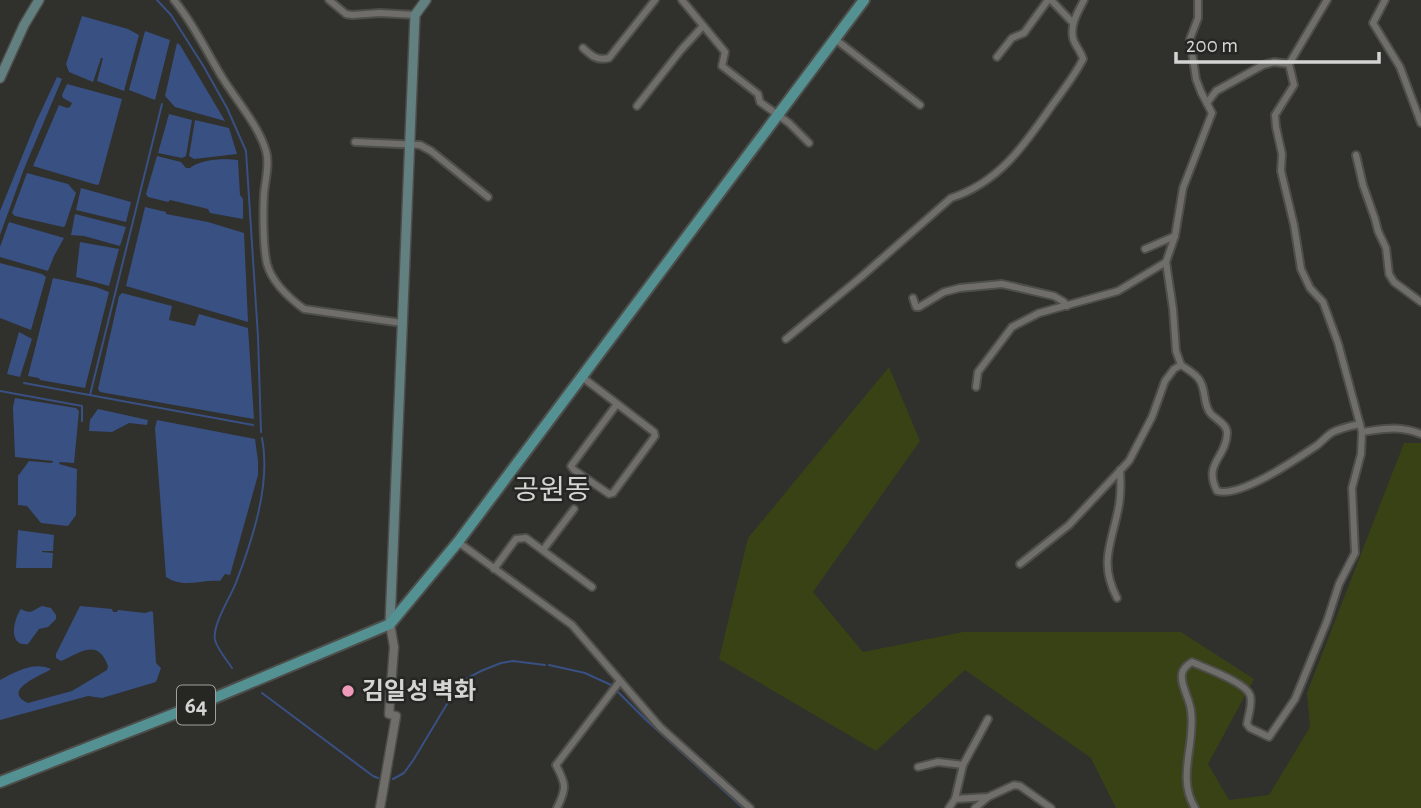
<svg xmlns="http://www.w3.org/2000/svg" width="1421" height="808" font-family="'Alegreya Sans','Noto Sans KR',sans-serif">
<rect width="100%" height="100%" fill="#30302d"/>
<polygon fill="#384215" points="889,367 920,441 813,592 863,652 963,632 1181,632 1254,679 1208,764 1229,800 1269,795 1310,727 1307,693 1404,443 1421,443 1421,808 1116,808 1091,758 965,670 876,751 719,659 748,538"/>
<g fill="#395083">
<polygon points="82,16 128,29 139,35 124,91 97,81 103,58 101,58 93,82 69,72 66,64"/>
<polygon points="145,31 170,40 155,100 129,90"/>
<polygon points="177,43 180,45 225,121 175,107 165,96"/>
<polygon points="57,77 62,79 24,169 0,235 0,211 36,122"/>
<polygon points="67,84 122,99 99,184 97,185 33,166 59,105 67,108 70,107 72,103 63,98 62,95"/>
<polygon points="169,114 192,120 186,156 182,158 158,153"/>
<polygon points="195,120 229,128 237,154 194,159 189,156"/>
<path d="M157,156L181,162L186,168H190C200,159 225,158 238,160L240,195L243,199V219L210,213L208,209L204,208L170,200L168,202L148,197L146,194Z"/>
<polygon points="27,173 68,184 76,193 65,226 63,227 15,216 12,213"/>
<polygon points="81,188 131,202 126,222 76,210"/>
<polygon points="145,207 166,212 166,214 208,222 244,233 248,322 126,286"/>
<polygon points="75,214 126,227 120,246 84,236 71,235"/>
<polygon points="9,222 64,238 54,256 48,271 0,257 0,247"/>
<polygon points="80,242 119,249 109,286 76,277"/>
<polygon points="0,263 42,274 46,277 31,330 0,318"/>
<polygon points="53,278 96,287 109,292 85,388 40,380 39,378 28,376"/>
<polygon points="122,293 172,306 169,320 195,326 199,314 248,328 254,419 100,392 98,389 119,296"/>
<polygon points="19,332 32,339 20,377 7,374"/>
<polygon points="15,398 76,408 79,411 74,463 60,462 59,464 77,469 76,515 68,526 41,523 27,506 18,505 18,476 29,461 52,463 53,461 15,457 13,407"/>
<polygon points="98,409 148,420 147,425 129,423 112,432 89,431 90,420"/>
<path d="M157,420L255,439L258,461V475L230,575L225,574L220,581C201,579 184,589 166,577L155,428Z"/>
<polygon points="18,530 54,535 53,551 42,551 42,552 53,553 52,568 16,568"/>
<path d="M42,606L51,608L56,615V619L48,627L39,629L28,644C8,647 13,620 21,609C31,615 33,610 42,606Z"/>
<path d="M80,606L112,609L113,612H117L118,610L145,613L152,611L153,613L156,663L161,668L156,682L102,698L88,696L0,720V680C15,672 34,661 51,669C43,675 0,690 28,703L72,691L107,670L108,666C98,638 81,652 61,661L56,658V654Z"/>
</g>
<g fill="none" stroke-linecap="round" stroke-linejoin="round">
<g stroke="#395083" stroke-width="2">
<polyline points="157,0 171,15 204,67 227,108 246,151 258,337 261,432"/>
<polyline points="24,383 253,425"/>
<polyline points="0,391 82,406 82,421"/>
<polyline points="90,395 162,104"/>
<polyline points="549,665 585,673 611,685"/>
<path d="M232,668C226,659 218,650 215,640C212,624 232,595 237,580C253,538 271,483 262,438"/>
<polyline points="618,692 645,719 743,808"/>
<polyline points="262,693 373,776 378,778"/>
<polyline points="393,779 404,773 414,759 453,694 466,679 481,671 501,663 513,661 545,665"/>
</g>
<g stroke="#4d4d4a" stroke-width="10">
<g id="minor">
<path d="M174,0C194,24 206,51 222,77C236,100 259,126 266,151C270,164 265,181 264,194C263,211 263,248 267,264C272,282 289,298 304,309L402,323"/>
<polyline points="329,0 346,14 352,15 380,13 415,15"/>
<polyline points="682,0 725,52 722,66 758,94 760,102 789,123 809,143"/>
<polyline points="1051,0 1073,23"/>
<polyline points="1385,0 1373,23 1400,67 1421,123"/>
<polyline points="835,39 920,105"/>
<path d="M583,48C592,56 597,61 609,58L655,0"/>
<polyline points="997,57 1012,38 1024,33 1048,0"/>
<polyline points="1289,64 1327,0"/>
<polyline points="637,106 681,50 703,26"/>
<polyline points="355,142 420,145 431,151 488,197"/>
<polyline points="1356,155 1363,185 1375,219 1378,231 1386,248 1389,274 1394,282 1421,302"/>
<polyline points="1145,249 1175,236"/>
<polyline points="913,298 916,307 919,307 944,292 960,288 1002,284 1054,296 1064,302 1067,306"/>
<path d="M786,339L861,277L951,198C1000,182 1025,144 1053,104C1064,89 1075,75 1083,59C1081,51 1075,46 1073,38C1070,24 1078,12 1084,0"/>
<path d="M1181,365C1187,369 1194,373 1198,378C1207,388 1202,404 1211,414C1217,420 1228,425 1227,434C1226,458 1203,463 1217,491C1240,498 1295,460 1316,446C1322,442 1327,435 1333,432C1341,428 1351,426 1360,424"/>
<path d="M582,377C606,395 630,414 654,432L655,436L613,493L609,494L574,470L571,466L617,404"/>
<polyline points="976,387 978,372 1012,327 1039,313 1118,291 1166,262"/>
<path d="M1362,432C1384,429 1399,425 1421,434"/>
<polyline points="458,542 572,625 660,727 750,808"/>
<polyline points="543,550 574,509"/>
<polyline points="1020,564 1069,525 1129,461 1152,417 1165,381 1174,369 1181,365 1176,351 1173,309 1166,262 1175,236 1183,188 1212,113 1201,92 1196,79 1190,39 1198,18 1198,0"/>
<polyline points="494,569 516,539 526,538 592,587"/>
<path d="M1117,598C1099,563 1111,545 1118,510C1121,497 1121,484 1120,470"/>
<polyline points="918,767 938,762 963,765"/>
<polyline points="955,799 988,797 1014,785 1020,786 1051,808"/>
<path d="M557,808C567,788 566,784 556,765L620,681"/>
<polyline points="949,808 955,799 963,765 988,719"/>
<polyline points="975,808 987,798"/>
<path d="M1195,808C1176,777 1196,744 1191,711C1190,699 1180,685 1182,674C1183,668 1187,665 1192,662C1205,668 1245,682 1250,695C1253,704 1248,715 1247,724L1250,728L1269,737L1295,699L1327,621L1339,584L1355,553L1352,488L1361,454L1362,432L1338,343L1323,302L1310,288L1301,269L1294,225L1281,171L1282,154L1276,127L1275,115L1294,85L1289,64L1274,62L1263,65L1216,91L1207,103"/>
</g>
</g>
<g stroke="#4d4d4a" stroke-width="11">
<polyline id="tertiary" points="380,808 396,716 389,714 394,647 390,624"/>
</g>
<g stroke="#4d4d4a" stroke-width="12">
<g id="secondary">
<polyline points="0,78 24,25 39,0"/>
<polyline points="390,624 415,15 426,0"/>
</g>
</g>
<g stroke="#4d4d4a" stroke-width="14">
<polyline id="primary" points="0,782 207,701 390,624 458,542 864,0"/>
</g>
<use href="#minor" stroke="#6f6e6b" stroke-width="6"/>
<use href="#tertiary" stroke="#6f6e6b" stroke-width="8"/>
<use href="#secondary" stroke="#62807f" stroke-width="9"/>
<use href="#primary" stroke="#549193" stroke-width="10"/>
</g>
<circle fill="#ef9ab8" stroke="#262623" stroke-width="2.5" cx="348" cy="691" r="7"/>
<g text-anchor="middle" stroke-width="5" stroke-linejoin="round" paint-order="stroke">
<rect fill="#262623" stroke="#a0a09e" stroke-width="2" x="177" y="685.5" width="38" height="39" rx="5"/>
<g font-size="23" font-weight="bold" fill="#d4d4d2">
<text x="196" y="713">64</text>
</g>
<g font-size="24" font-weight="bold" fill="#d4d4d2" stroke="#262623" text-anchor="start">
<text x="362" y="699">김일성 벽화</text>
</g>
<g font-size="28" fill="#d4d4d2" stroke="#262623">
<text x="552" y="499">공원동</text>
</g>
</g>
<path d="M1176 52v10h203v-10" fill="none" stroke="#d4d4d2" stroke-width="3.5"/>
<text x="1186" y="52" font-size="21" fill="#d4d4d2" stroke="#262623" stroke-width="5" paint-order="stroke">200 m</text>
</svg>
